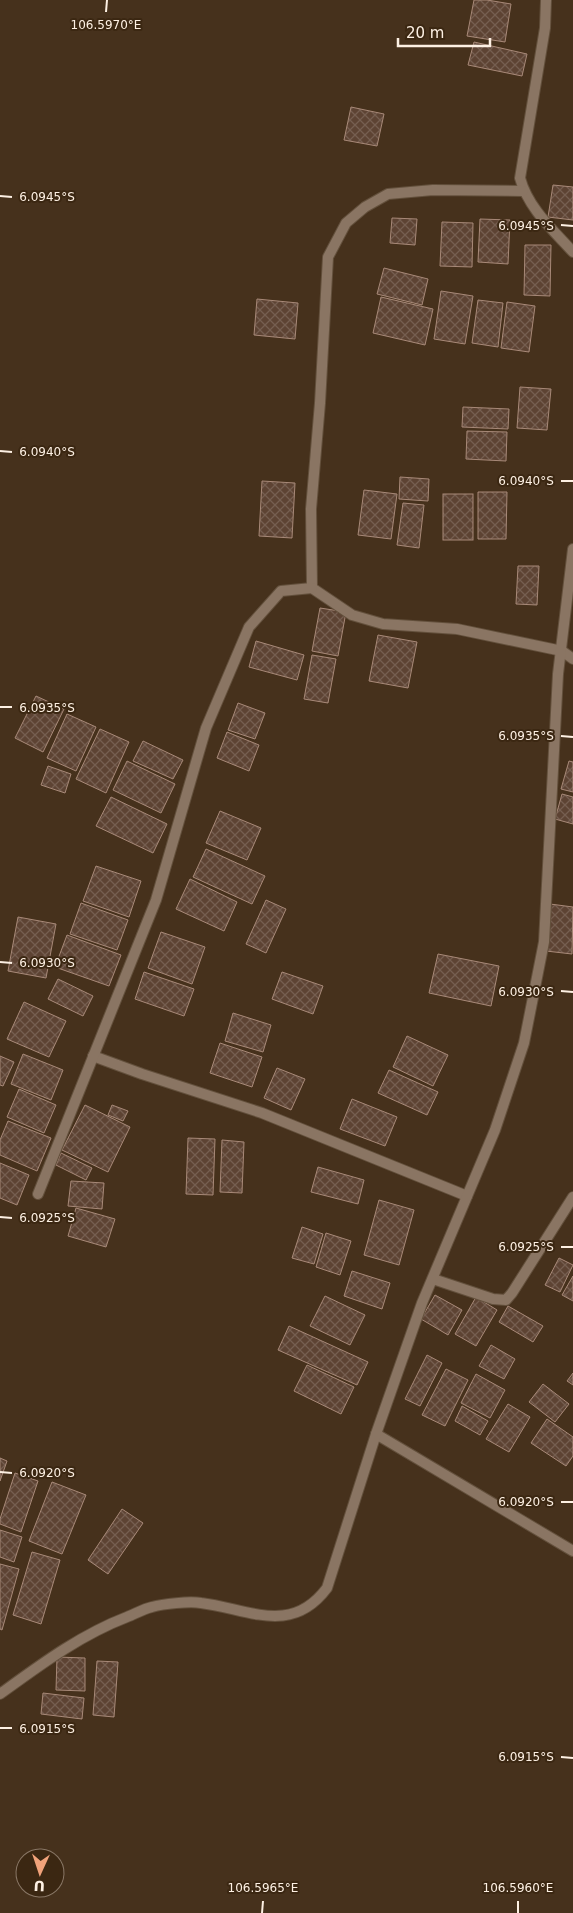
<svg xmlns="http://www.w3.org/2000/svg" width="573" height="1913" font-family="'DejaVu Sans',sans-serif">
<defs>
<pattern id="building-cross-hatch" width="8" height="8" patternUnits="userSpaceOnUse" patternTransform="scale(1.25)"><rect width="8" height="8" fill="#5d4333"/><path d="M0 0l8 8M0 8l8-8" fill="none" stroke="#755e50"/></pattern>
</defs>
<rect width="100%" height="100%" fill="#46311c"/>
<g fill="url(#building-cross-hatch)" stroke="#a88978">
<polygon points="474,0 487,0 511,4 505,42 467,36"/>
<polygon points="474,42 527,54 522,76 468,65"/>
<polygon points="351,107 384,114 377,146 344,140"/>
<polygon points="553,185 573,187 573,220 548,217"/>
<polygon points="392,218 417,219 415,245 390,243"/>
<polygon points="480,219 510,220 508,264 478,262"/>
<polygon points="442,222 473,223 472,267 440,266"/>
<polygon points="525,245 551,245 550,296 524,295"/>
<polygon points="384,268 428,279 422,305 377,294"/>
<polygon points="441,291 473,296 465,344 434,339"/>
<polygon points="381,297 433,309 425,345 373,333"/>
<polygon points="257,299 298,303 295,339 254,335"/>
<polygon points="478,300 503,303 498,347 472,343"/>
<polygon points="507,302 535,306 529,352 501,348"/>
<polygon points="520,387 551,389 547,430 517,428"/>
<polygon points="463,407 509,409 508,429 462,427"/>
<polygon points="467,431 507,432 506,461 466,459"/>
<polygon points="400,477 429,479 428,501 399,499"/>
<polygon points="262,481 295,483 292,538 259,536"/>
<polygon points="364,490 397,494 391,539 358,535"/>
<polygon points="478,492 507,492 506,539 478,539"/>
<rect x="443" y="494" width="30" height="46"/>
<polygon points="403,503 424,505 419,548 397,545"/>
<polygon points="518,566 539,566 537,605 516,604"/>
<polygon points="320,608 346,612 338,656 312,651"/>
<polygon points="378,635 417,642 408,688 369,681"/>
<polygon points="256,641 304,655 297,680 249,667"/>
<polygon points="312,655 336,659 328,703 304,699"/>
<polygon points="36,696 64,709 43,752 15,738"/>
<polygon points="238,703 265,713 255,739 228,730"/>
<polygon points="67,714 96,727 76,771 47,758"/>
<polygon points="100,729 129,742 106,793 76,779"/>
<polygon points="227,732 259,745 249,771 217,758"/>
<polygon points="143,741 183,760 173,779 133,761"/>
<polygon points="127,761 175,784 161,813 113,790"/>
<polygon points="569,761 573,762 573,792 561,789"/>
<polygon points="48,766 71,774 65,793 41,785"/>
<polygon points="562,794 573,797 573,824 555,819"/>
<polygon points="111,797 167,824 153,853 96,826"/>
<polygon points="220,811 261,828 247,860 206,843"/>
<polygon points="206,849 265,876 252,904 193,877"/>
<polygon points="96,866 141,881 129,917 83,901"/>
<polygon points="190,879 237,902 224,931 176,909"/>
<polygon points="266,900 286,909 266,953 246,944"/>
<polygon points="81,903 128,920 117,950 70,934"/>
<polygon points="550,904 573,907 572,954 546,951"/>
<polygon points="18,917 56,924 46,978 8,971"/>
<polygon points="161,932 205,947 192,984 148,968"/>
<polygon points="67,935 121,955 109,986 55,967"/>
<polygon points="438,954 499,966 491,1006 429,993"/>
<polygon points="144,972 194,989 184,1016 135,999"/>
<polygon points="282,972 323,986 313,1014 272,999"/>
<polygon points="58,979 93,996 83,1016 48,999"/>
<polygon points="24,1002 66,1021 49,1057 7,1039"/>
<polygon points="233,1013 271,1025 263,1052 225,1041"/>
<polygon points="407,1036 448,1055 433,1086 393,1067"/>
<polygon points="220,1043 262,1057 252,1087 210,1073"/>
<polygon points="23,1054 63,1070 51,1100 11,1084"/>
<polygon points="0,1056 14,1062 3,1086 0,1085"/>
<polygon points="277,1068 305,1079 291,1110 264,1098"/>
<polygon points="389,1070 438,1092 427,1115 378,1093"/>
<polygon points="19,1089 56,1105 44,1133 7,1117"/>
<polygon points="352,1099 397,1117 385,1146 340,1129"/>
<polygon points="85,1105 130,1127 108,1172 62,1150"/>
<polygon points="112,1105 128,1111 123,1121 108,1115"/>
<polygon points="8,1121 51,1138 37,1171 0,1155 0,1140"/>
<polygon points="188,1138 215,1139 213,1195 186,1194"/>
<polygon points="222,1140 244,1142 242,1193 220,1192"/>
<polygon points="61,1153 92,1168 86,1180 56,1165"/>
<polygon points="0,1163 29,1175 17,1205 0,1198"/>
<polygon points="318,1167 364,1180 358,1204 311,1192"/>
<polygon points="71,1181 104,1183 102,1209 68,1206"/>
<polygon points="379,1200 414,1210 399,1265 364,1255"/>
<polygon points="76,1208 115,1219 106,1247 68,1236"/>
<polygon points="302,1227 323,1234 314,1264 292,1258"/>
<polygon points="326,1233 351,1241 340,1275 316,1267"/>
<polygon points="559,1258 573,1265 560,1292 545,1285"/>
<polygon points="352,1271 390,1283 382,1309 344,1296"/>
<polygon points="573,1276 573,1301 562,1295"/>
<polygon points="435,1295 462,1310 448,1335 421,1319"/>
<polygon points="325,1296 365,1315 350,1345 310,1326"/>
<polygon points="476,1297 497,1310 476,1346 455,1334"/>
<polygon points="508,1306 543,1326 533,1342 499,1322"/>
<polygon points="289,1326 368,1362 357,1385 278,1350"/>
<polygon points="491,1345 515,1359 504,1379 479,1366"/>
<polygon points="427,1355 442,1363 420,1406 405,1399"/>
<polygon points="307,1365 354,1387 341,1414 294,1391"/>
<polygon points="446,1369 468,1380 445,1426 422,1415"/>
<polygon points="573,1373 573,1385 567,1381"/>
<polygon points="476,1374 505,1390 490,1418 461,1403"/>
<polygon points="543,1384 569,1404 555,1422 529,1402"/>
<polygon points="508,1404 530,1417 509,1452 486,1439"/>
<polygon points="462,1406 488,1421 480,1435 455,1421"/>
<polygon points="547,1419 573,1437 573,1456 566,1466 531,1443"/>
<polygon points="0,1458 7,1461 0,1481"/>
<polygon points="15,1473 38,1481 21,1532 0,1524 0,1519"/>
<polygon points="52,1482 86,1495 62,1554 29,1541"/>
<polygon points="122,1509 143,1523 108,1574 88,1560"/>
<polygon points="0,1530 22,1537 14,1562 0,1557"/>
<polygon points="32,1552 60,1560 41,1624 13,1615"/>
<polygon points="0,1564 19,1569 2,1630 0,1629"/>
<polygon points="57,1657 85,1658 85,1691 56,1690"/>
<polygon points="97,1661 118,1662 114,1717 93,1715"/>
<polygon points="43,1693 84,1698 82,1719 41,1714"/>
</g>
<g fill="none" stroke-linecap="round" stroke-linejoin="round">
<g stroke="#63503c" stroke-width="12">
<g id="street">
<path d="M546,0L545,28L520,178C528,208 553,230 573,252"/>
<polyline points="523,191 433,190 388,194 365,207 346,223 328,257 320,403 311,509 312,588 352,615 383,624 457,629 562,651 573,659"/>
<polyline points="93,1056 142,1074 262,1113 467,1196"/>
<polyline points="38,1194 156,900 206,728 249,627 281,591 312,588"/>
<polyline points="433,1279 493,1299 506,1300 512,1293 573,1197"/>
<polyline points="376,1434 573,1551"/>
<path d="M0,1694C40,1665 80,1635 127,1617C135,1614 143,1609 152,1607C163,1604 189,1601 201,1603C249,1609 291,1636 327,1588L376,1434L422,1303L495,1130L524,1043L544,942L558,674L573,549"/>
</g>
</g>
<use href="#street" stroke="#8a7563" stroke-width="10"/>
</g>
<path fill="none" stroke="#fdf0e3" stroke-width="2" d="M106,12L107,0M0,196L12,197M561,225L573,226M0,451L12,452M561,481H573M0,707H12M561,736L573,737M0,962L12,963M561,991L573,992M0,1217L12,1218M561,1247H573M0,1472L12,1473M561,1502H573M0,1728H12M561,1757L573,1758M262,1913L263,1901M518,1913V1901"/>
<g font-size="12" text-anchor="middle" fill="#fdf0e3" stroke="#3b2712" stroke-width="4" stroke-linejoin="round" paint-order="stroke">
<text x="106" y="29">106.5970°E</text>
<text x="47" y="201">6.0945°S</text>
<text x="526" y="230">6.0945°S</text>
<text x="47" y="456">6.0940°S</text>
<text x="526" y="485">6.0940°S</text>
<text x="47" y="712">6.0935°S</text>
<text x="526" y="740">6.0935°S</text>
<text x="47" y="967">6.0930°S</text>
<text x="526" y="996">6.0930°S</text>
<text x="47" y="1222">6.0925°S</text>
<text x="526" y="1251">6.0925°S</text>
<text x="47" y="1477">6.0920°S</text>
<text x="526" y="1506">6.0920°S</text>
<text x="47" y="1733">6.0915°S</text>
<text x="526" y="1761">6.0915°S</text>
<text x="263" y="1892">106.5965°E</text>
<text x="518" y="1892">106.5960°E</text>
</g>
<g transform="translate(40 1873) rotate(183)"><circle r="24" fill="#3b2712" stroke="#897766"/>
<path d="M0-4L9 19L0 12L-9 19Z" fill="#f0a27a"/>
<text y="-8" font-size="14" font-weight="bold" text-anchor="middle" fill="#fdf0e3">U</text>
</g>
<path d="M398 38v8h92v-8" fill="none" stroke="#fdf0e3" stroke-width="2.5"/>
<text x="406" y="38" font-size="15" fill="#fdf0e3" stroke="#3b2712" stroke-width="4" paint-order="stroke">20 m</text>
</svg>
